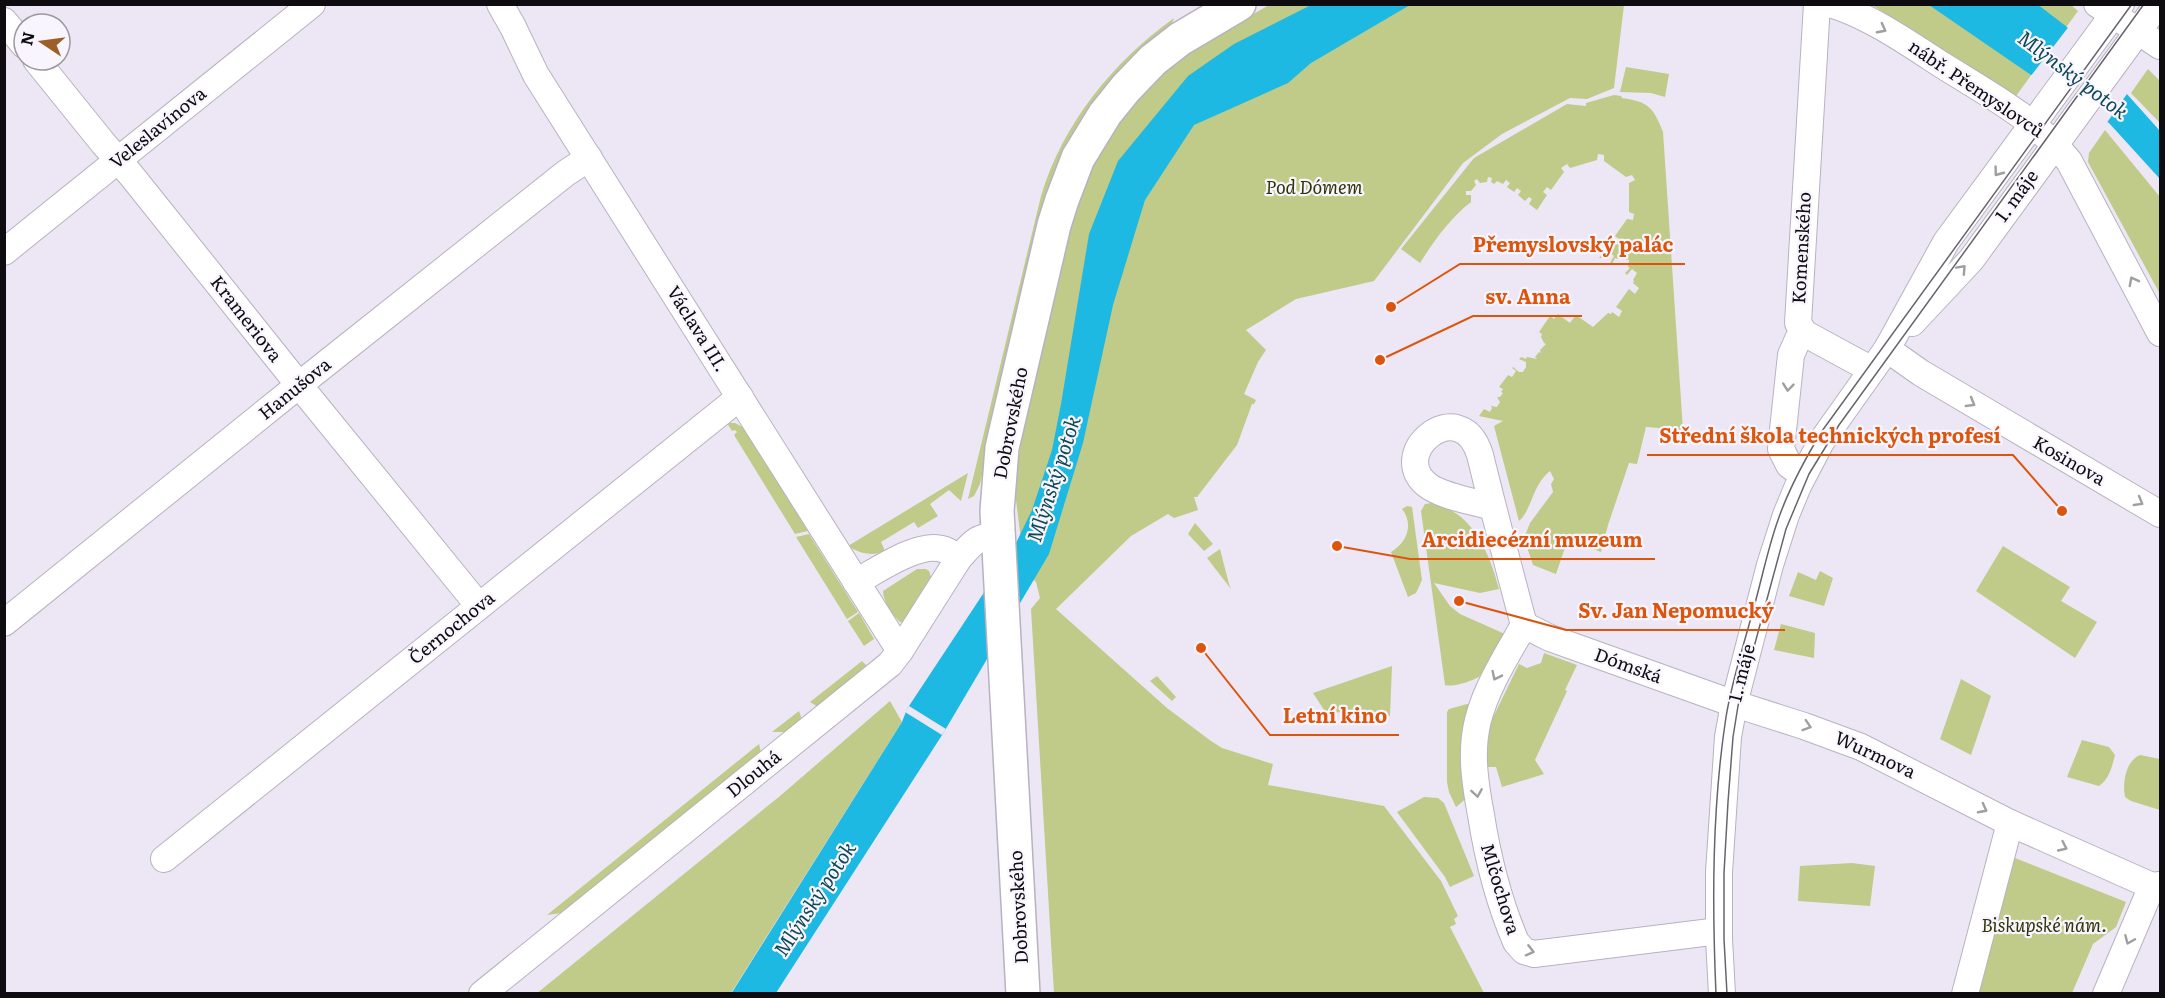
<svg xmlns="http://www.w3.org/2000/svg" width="2165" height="998" font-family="Literata,serif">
<rect width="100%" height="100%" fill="#ede7f5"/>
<g fill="#c0ca89">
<polygon points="2070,4 2078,11 2016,96 1872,5"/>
<polygon points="1269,5 1624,5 1614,88 1587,99 1570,98 1502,134 1463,163 1374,281 1296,299 1246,330 1266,350 1258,362 1244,394 1256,400 1254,404 1252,404 1237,445 1197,497 1194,497 1198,510 1174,518 1168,514 1131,536 1056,609 1167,708 1211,741 1222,748 1273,764 1268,785 1384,806 1441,881 1458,916 1454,919 1456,924 1450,927 1484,993 1054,993 1031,609 1040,598 1036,582 1025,572 1016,500 1016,472 1051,278 1071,200 1104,132 1165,65"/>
<path d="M1174,18L1171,26L1133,59L1005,373L980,484L974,496L968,499L1041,196C1063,123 1113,62 1174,18Z"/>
<polygon points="1626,67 1669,74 1665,97 1651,93 1620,92"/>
<polygon points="2148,69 2160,81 2160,123 2131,93"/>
<path d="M1614,95L1621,96L1622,98C1649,102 1653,107 1663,132L1683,430L1646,427L1637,464L1629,463L1608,525L1601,552L1568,539L1556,574L1533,565L1524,538L1530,523L1553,492L1551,484L1554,479L1550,471C1532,485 1532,510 1519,521L1494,426L1503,421L1479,416L1484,409L1490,412L1492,408L1491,406L1497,407L1500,402L1497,397H1500L1503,393L1501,392L1503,389L1499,387L1508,375L1512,377L1516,371L1512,368L1513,367L1519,372H1523L1526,367V362L1519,359L1521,357L1526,359L1527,357L1537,359L1535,357L1539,352L1541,353L1540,350L1546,344L1544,343L1541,337L1542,334L1539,332L1550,316L1554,319L1558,314L1570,323L1576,315L1593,327L1608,313L1611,314L1612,312L1619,317L1622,311L1616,307L1629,289L1635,294L1639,288L1633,283L1634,281L1633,280L1637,273L1632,269L1627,275L1625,273L1630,268L1628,267L1629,260L1624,259V257L1621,256L1618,259L1615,258L1612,264L1610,263L1614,256L1609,252L1604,258H1599L1611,242L1615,244L1619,239L1615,236L1627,219L1633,220L1634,214L1629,212V183L1635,180L1632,175L1626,177L1604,161V155L1598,154L1597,160L1570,168L1567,164L1561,168L1564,172L1551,190L1547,187L1543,192L1547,195L1537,210L1529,204L1532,199L1529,197L1525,201L1518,195L1521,191L1517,188L1514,192L1507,187L1510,183L1506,180L1503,184L1497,181L1494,184L1491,182L1492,178L1488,177L1487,182L1480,183L1477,179L1474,181L1476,185L1471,191H1466V195H1471V202C1450,218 1434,241 1420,263L1401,249L1474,158L1567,104L1586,106V103Z"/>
<polygon points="2105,130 2160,197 2160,294 2088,162 2089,153"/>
<polygon points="727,423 735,423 746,429 808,531 795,534 734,435 737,432 735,430 732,431"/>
<path d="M968,473L961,501L949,490L930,504L938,516L918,528L914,522L881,542L885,551C872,557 859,553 848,546Z"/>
<path d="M1432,503C1473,512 1489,552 1499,589L1480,593L1434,583L1450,606L1460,614L1505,634C1500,645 1496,660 1489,669C1483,678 1455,688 1445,685L1421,511L1425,504Z"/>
<path d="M1407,506L1412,507L1422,580L1416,593L1408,597L1391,552C1407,543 1414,524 1402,509Z"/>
<polygon points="1195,523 1213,544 1204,551 1188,534"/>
<polygon points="809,534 858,612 847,619 796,537"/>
<polygon points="2003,546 2070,587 2061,601 2097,622 2075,658 1976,591"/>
<polygon points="1220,549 1229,584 1231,589 1207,558"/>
<path d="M917,569H926L929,571L932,580L904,622H900C892,615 883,601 883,591Z"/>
<polygon points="1820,571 1833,578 1824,606 1789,596 1798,572 1816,580"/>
<polygon points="859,613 874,639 864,646 848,621"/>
<polygon points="1781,624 1815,633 1814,658 1774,650"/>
<polygon points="1544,653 1577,665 1565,690 1567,691 1535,760 1544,774 1502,787 1496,767 1488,767 1483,738 1519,664 1527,668 1541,663"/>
<polygon points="862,661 868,667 818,707 810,702"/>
<polygon points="1392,666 1390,716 1373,717 1372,715 1354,717 1353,709 1351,711 1332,713 1328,716 1313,693"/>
<polygon points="1157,676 1176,697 1172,701 1150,681"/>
<polygon points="1961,679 1991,696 1971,755 1940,739"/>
<polygon points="890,701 902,722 731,993 536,994 780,796"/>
<polygon points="1467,704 1477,705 1469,796 1456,807 1449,792 1447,782 1447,712 1449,709"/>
<polygon points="799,711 802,720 787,732 772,732"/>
<path d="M2082,740L2109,747L2115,755C2112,767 2109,779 2099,786L2067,777Z"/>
<polygon points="759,744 761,753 562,913 547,915"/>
<path d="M2140,755L2160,759V810L2131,801L2125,797C2122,782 2126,761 2140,755Z"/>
<polygon points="1424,797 1438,798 1444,803 1474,876 1450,887 1445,877 1397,812"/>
<polygon points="2010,856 2126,902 2116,927 2093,944 2072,993 1975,994"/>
<polygon points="1852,863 1875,866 1870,906 1798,901 1800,866"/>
</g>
<g fill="#1eb9e2">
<polygon points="2037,4 2067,27 2160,131 2160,179 2109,123 2031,75 1929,5"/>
<polygon points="1311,5 1410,5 1311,63 1288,83 1194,125 1145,200 1113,305 1083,443 1049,554 944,732 776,993 731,994 902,722 907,709 1014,547 1032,510 1052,450 1061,404 1089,234 1118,161 1188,76 1234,44"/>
</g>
<g fill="#ede7f5">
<polygon points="2070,25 2129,91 2106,124 2030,77"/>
<polygon points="909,706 946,729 942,735 905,712"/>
</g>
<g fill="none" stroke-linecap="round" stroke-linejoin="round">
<g stroke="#b8b2c0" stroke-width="28">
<g id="street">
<polyline points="500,4 513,27 536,75 900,651"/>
<polyline points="1817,4 1798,323 1804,333 1872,370"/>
<path d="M1830,4C1868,15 1908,43 1942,65C1987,93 2036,119 2069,161L2160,333"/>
<polyline points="2097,4 2160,46"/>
<polyline points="4,21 24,45"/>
<polyline points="36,60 103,143 131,175 299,385 479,606"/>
<polyline points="4,252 312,4"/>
<polyline points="1912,323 1971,260 2158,4"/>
<polyline points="1887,349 1921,373 2160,514"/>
<polyline points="1803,475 1789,465 1781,449 1791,355 1798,339 1804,333"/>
<path d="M1493,507C1473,501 1448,498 1430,487C1383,456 1460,390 1480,455C1494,512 1509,569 1524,625C1507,655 1487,686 1478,720C1470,752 1475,783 1481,815C1488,860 1498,900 1516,942L1524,951L1534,954L1719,931"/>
<path d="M856,582C878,570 918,542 942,549C948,550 954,555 959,558"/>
<polyline points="4,623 299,385 566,173 589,158"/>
<polyline points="1524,625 1550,638 1729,702 1804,726 1861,747 2010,823 2152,886 2160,885"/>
<polyline points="164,859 740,397"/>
<path d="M482,994L890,664L900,651L959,558C973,543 975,537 998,535"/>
<polyline points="1722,994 1719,939 1719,872 1728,737 1734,704 1770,565 1786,515 1798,486 1821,442 1887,349 1946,242 2121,4"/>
<polyline points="1965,994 2010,823"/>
<polyline points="2106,994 2152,886"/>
</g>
</g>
<g stroke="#b8b2c0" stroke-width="36">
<polyline id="secondary" points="1023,994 997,511 1002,448 1054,225 1062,200 1078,158 1105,114 1126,88 1153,60 1180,39 1239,4"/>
</g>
<use href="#street" stroke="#fff" stroke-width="26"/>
<use href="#secondary" stroke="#fff" stroke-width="33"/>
<g stroke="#68646d" stroke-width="1.5">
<path d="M1716,994C1712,902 1712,808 1726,717C1732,680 1744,644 1754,607C1762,578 1768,548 1778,520C1789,488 1805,459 1822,431L2132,4"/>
<polyline points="1727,994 1724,939 1724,873 1728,802 1733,737 1738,706 1786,529 1809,474 1839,425 2144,4"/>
</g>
</g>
<defs><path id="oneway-chevron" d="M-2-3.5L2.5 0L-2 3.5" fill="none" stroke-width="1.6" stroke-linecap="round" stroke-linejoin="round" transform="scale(1.5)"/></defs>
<g stroke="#9f9ea0">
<use href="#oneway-chevron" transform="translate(1882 29) rotate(28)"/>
<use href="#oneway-chevron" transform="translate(1998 172) rotate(127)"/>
<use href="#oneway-chevron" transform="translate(1962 269) rotate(-47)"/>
<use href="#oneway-chevron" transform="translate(2133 281) rotate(-118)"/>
<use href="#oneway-chevron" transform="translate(1788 387) rotate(96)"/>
<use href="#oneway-chevron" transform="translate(1971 403) rotate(30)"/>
<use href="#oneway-chevron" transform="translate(2139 502) rotate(30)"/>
<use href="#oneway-chevron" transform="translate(1496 676) rotate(116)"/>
<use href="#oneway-chevron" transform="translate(1807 726) rotate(18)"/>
<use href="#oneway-chevron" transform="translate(1477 793) rotate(81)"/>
<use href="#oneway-chevron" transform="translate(1983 809) rotate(28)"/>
<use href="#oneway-chevron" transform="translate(2063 847) rotate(25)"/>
<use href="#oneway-chevron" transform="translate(2129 940) rotate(113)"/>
<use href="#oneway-chevron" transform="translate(1530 951) rotate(14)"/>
</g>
<g text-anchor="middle" stroke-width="4.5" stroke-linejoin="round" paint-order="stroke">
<g font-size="18" fill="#0f0c11" stroke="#f9f5fe">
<text transform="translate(1976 89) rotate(34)" y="6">nábř. Přemyslovců</text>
<text transform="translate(158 128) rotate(-39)" y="6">Veleslavínova</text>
<text transform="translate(2017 196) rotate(-54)" y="6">1. máje</text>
<text transform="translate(1802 248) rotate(-87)" y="6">Komenského</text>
<text transform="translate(246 319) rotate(52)" y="6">Krameriova</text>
<text transform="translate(697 329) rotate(58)" y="6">Václava III.</text>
<text transform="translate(295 389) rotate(-39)" y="6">Hanušova</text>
<text transform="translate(1011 423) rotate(-79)" y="6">Dobrovského</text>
<text transform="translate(2069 461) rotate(30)" y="6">Kosinova</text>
<text transform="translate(452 628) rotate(-39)" y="6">Černochova</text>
<text transform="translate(1628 666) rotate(20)" y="6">Dómská</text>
<text transform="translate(1742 673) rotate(-76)" y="6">1. máje</text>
<text transform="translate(1875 755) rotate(25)" y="6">Wurmova</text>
<text transform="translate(754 774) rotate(-39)" y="6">Dlouhá</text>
<text transform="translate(1500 889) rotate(73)" y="6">Mlčochova</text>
<text transform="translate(1019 907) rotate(-93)" y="6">Dobrovského</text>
</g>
<g font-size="18" font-style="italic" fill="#303508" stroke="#f9f5fe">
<text x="1314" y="194">Pod Dómem</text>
<text x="2044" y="932">Biskupské nám.</text>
</g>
<g font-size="20" font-style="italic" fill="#0b4858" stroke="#f9f5fe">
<text transform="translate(2073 75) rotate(37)" y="7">Mlýnský potok</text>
<text transform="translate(1054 479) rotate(-72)" y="7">Mlýnský potok</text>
<text transform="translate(815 899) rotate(-57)" y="7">Mlýnský potok</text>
</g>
</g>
<path fill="none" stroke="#dd550c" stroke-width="2" d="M1391 307L1460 264H1685M1380 360L1473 316H1582M2062 511L2013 455H1647M1337 546L1410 559H1655M1459 601L1566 630H1785M1201 648L1270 735H1399"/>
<g fill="#dd550c" stroke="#f9f5fe" stroke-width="2">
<circle cx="1391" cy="307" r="6"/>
<circle cx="1380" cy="360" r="6"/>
<circle cx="2062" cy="511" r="6"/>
<circle cx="1337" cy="546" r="6"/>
<circle cx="1459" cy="601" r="6"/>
<circle cx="1201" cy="648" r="6"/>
</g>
<g font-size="20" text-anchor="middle" font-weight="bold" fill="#dd550c" stroke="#f9f5fe" stroke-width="4.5" stroke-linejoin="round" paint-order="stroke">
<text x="1573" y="252">Přemyslovský palác</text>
<text x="1528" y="304">sv. Anna</text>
<text x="1830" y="443">Střední škola technických profesí</text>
<text x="1532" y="547">Arcidiecézní muzeum</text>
<text x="1676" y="618">Sv. Jan Nepomucký</text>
<text x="1335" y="723">Letní kino</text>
</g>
<rect width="2165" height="998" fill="none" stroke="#0f0c11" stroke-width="12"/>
<g transform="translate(42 42) rotate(283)"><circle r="28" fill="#f9f5fe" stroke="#9b989f" stroke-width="1.5"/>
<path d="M0-4.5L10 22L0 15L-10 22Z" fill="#9e5f27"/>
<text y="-9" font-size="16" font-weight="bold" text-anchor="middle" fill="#0f0c11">N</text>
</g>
</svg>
